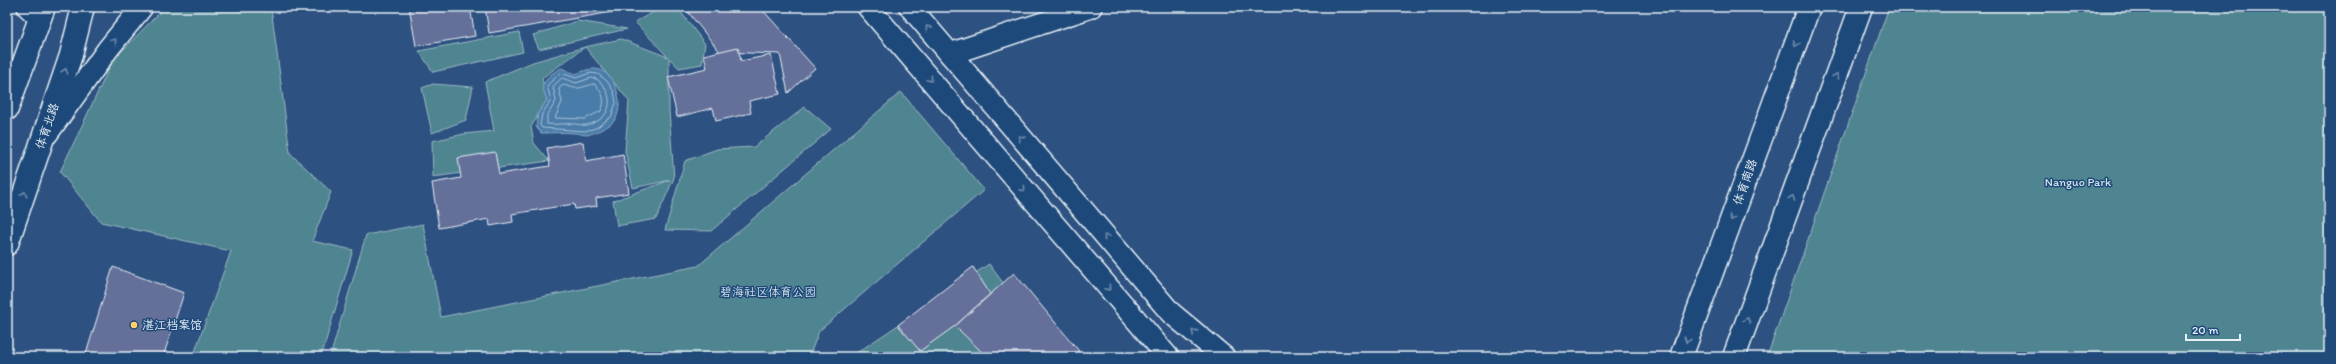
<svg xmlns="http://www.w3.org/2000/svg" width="2336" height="364" font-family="Itim,'LXGW WenKai TC',sans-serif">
<rect width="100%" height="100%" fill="#2d5180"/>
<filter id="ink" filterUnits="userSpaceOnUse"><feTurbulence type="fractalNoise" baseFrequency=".025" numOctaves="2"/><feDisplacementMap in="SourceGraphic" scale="8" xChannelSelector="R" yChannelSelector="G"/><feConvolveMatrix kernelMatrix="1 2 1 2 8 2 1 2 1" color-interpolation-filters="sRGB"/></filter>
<g filter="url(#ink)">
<g fill="#4f8491" stroke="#9cbac4">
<polygon points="165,7 271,7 290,153 331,192 312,241 353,250 321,357 193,357 231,251 101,222 60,172 113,60"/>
<polygon points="663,7 677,7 705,44 702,64 679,68 669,58 669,111 674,178 656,219 617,226 613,201 670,180 633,188 625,151 629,101 585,47 542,78 547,100 531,127 534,143 549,161 433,177 432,141 464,134 494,131 485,82 533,62 585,47 621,39 668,57 635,22"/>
<polygon points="1889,7 2329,7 2329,357 1767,357"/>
<polygon points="578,21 627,29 539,49 533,35"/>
<polygon points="519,32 523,52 433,72 419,51"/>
<polygon points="433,84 473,87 466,120 432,133 422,88"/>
<polygon points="901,92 984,190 819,331 809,357 330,357 366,235 423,224 441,317 698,266"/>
<polygon points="805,107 831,129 711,231 665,230 685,161 717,149 754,147"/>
<polygon points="989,264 1058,357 854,357 855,354"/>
</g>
<path fill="#4a7ca8" stroke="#89abc8" d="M561,68L576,74C583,71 592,67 600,70C617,76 625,107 614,121C609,127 595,133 587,135C583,135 579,133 575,133C563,132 552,133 541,133L536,127L538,113L547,100L542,86L550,75Z"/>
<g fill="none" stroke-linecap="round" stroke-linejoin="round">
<g stroke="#a9c2d8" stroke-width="1">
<polygon points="561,73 576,78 590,73 598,74 607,81 614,92 616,103 611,117 596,128 585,131 542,128 540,125 542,114 551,100 547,86"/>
<path d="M562,78L576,83L591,78L597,79C616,95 613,119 587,125C583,126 579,124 575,124C565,123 556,125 547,124V116L556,101L553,87Z"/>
<path d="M594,84C603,91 606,101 601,111L585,119L555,118L562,102L559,89C563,82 567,87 574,88C581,89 587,85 594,84Z"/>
</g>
</g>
<g fill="#656f9a" stroke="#e8f1f8">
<polygon points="409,7 470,7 475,36 416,46"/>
<polygon points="485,7 642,7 489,33"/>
<polygon points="684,7 760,7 815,68 788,93 780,54 720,52"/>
<polygon points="738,47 741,61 771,55 780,94 749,101 751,113 716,121 713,108 677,117 668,77 707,68 704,55"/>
<polygon points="583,142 586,161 623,154 629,193 596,198 597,206 575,209 574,204 512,214 513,222 490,226 489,219 439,228 432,183 461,178 458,158 495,152 499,174 550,166 547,148"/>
<polygon points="113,267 184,293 163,357 85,357"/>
<polygon points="973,267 990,294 955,326 920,351 898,325"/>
<polygon points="1014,273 1079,351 1070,357 987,357 955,326"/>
</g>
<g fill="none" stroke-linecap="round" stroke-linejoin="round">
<g stroke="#e8f1f8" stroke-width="24">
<g id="minor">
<polyline points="28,7 40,18"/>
<polyline points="868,7 1168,357"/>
<polyline points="910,7 1171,313 1224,357"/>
<polyline points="950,54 1091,7"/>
<polyline points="47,134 108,49 142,7"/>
</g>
</g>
<g stroke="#e8f1f8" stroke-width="25">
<g id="major">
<polyline points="7,109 44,7"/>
<polyline points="7,244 71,55 83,7"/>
<polyline points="1681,357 1809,7"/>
<polyline points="1734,357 1861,7"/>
</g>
</g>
<use href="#minor" stroke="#1f4a7a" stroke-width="21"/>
<use href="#major" stroke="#1f4a7a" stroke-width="22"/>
</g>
<defs><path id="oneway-chevron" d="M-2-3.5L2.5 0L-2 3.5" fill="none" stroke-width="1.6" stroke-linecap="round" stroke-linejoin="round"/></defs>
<g stroke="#6f8dac">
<use href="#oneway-chevron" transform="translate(928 28) rotate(-130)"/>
<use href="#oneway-chevron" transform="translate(114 41) rotate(-53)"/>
<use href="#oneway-chevron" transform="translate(1796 44) rotate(110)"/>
<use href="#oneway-chevron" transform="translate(65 71) rotate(-71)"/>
<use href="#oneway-chevron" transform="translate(1836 76) rotate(-70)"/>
<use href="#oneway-chevron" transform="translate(930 79) rotate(50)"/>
<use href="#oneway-chevron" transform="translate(1021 138) rotate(-130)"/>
<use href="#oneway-chevron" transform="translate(1023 189) rotate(50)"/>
<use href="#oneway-chevron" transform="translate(24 194) rotate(-72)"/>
<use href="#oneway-chevron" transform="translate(1792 198) rotate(-70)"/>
<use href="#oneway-chevron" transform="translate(1732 218) rotate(110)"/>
<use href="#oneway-chevron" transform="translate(1106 237) rotate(-130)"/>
<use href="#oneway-chevron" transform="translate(1108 288) rotate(49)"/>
<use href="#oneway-chevron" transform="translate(1747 320) rotate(-70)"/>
<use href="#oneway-chevron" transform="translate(1194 332) rotate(-140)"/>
<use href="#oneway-chevron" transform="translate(1687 340) rotate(110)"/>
</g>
</g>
<circle fill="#ffd166" stroke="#1f4a7a" stroke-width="1.5" cx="134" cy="325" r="4"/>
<g text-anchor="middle" stroke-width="3" stroke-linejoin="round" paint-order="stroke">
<g font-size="12" fill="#e8f1f8" stroke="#1f4a7a">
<text transform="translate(47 126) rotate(-71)" y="4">体育北路</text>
<text transform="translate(1745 182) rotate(-70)" y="4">体育南路</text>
</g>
<g font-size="12" fill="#d1e1e9" stroke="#1f4a7a">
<text x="2078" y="186">Nanguo Park</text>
<text x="768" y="296">碧海社区体育公园</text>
</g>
<g font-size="12" fill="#e8f1f8" stroke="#1f4a7a" text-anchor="start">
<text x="142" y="329">湛江档案馆</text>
</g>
</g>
<rect width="2336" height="364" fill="none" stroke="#1f4a7a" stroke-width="24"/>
<rect x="12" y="12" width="2312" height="340" fill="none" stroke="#e8f1f8" stroke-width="1.5" filter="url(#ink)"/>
<path d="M2186 334v6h54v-6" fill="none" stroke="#e8f1f8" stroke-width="2"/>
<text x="2192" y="334" font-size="12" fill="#e8f1f8" stroke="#1f4a7a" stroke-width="3" paint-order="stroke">20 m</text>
</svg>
